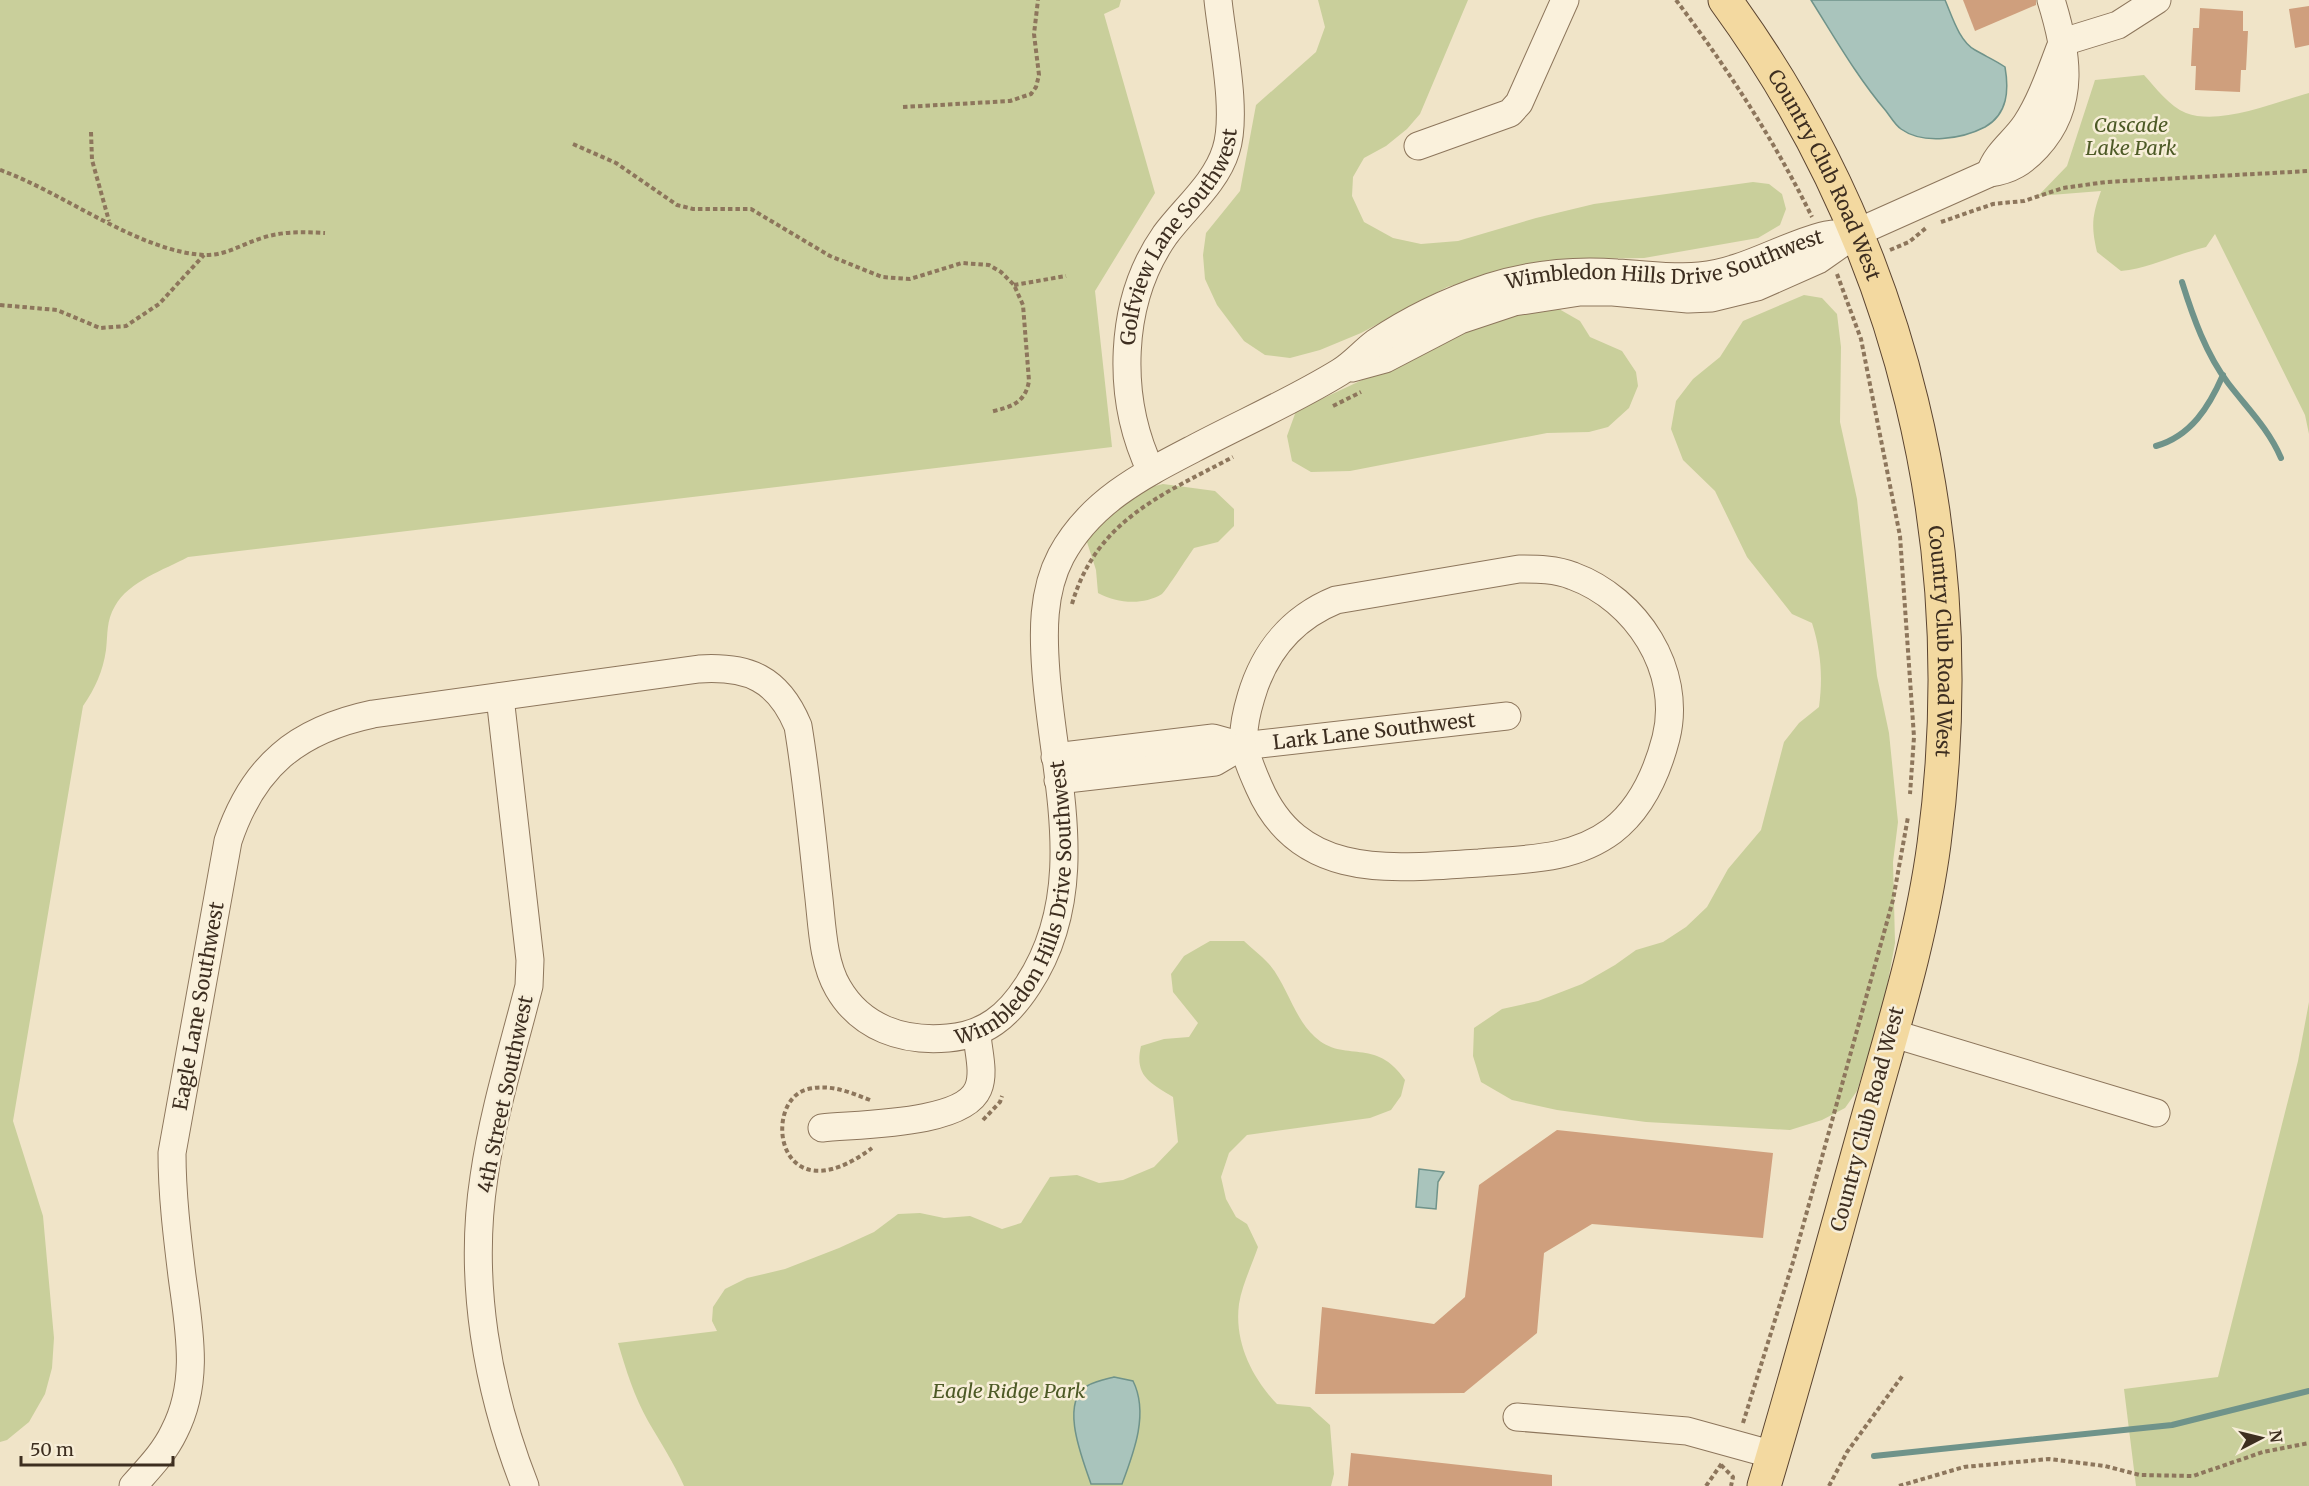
<svg xmlns="http://www.w3.org/2000/svg" width="2309" height="1486" font-family="Merriweather,serif">
<rect width="100%" height="100%" fill="#f0e4c8"/>
<g fill="#c9cf9b">
<path d="M0,0H1121L1119,7L1104,14L1155,193L1095,291L1112,447L188,557C164,570 129,581 115,606C106,621 108,634 106,650C103,671 95,689 83,706L13,1121L43,1216L54,1338L52,1368L45,1394L29,1422L7,1440L0,1442Z"/>
<polygon points="1318,0 1468,0 1420,114 1407,129 1386,146 1364,158 1353,177 1352,196 1364,222 1393,238 1421,244 1458,241 1536,218 1594,204 1753,182 1769,184 1782,194 1786,209 1780,225 1758,238 1644,258 1582,259 1524,265 1447,287 1361,333 1320,350 1290,358 1265,355 1244,341 1217,305 1205,279 1203,255 1206,233 1240,191 1256,105 1316,52 1325,27"/>
<path d="M2144,75C2156,88 2169,106 2186,113C2220,126 2275,102 2309,93V434L2305,415L2215,234L2206,247C2176,254 2151,268 2121,271L2097,252C2091,226 2092,216 2101,191L2038,196L2067,166L2095,80Z"/>
<path d="M1804,295L1822,298L1837,314L1841,347L1840,422L1857,499L1877,676L1889,733L1898,822L1893,862L1895,943L1884,1003L1857,1091L1845,1108L1822,1120L1790,1130L1646,1122L1557,1110L1512,1100L1481,1082L1473,1056L1474,1028L1502,1009L1538,1001L1582,984L1615,965L1636,950L1663,942L1686,927L1707,907L1728,869L1761,830L1784,742L1799,723L1819,707C1823,677 1821,651 1812,623L1792,614L1747,557L1715,491L1683,460L1671,429L1676,401L1693,379L1720,357L1743,321Z"/>
<polygon points="1552,305 1580,321 1590,337 1622,351 1636,372 1638,386 1629,408 1608,427 1589,432 1547,433 1350,471 1311,472 1292,461 1287,436 1296,411 1409,358 1454,333 1508,313"/>
<path d="M1163,484L1215,491L1234,509V526L1218,542L1194,548C1188,556 1166,591 1162,594C1142,606 1117,603 1098,593L1096,570L1086,539L1131,492Z"/>
<path d="M1210,941H1244C1251,948 1261,955 1268,963C1287,984 1293,1017 1315,1037C1344,1064 1376,1036 1405,1080L1401,1096L1391,1110L1370,1118L1247,1135L1229,1153L1221,1177L1226,1199L1236,1217L1247,1224L1258,1247C1252,1265 1242,1285 1239,1304C1234,1342 1252,1378 1277,1404L1310,1407L1330,1425L1334,1474L1331,1486H684C674,1463 661,1443 648,1421C634,1396 626,1370 618,1343L717,1331L712,1321L713,1307L725,1289L747,1278L785,1269L839,1248L874,1232L898,1214L920,1213L944,1218L970,1216L1002,1229L1021,1223L1050,1177L1077,1175L1099,1183L1123,1180L1154,1167L1178,1142L1173,1097C1150,1083 1134,1076 1141,1046L1164,1039L1189,1037L1198,1023L1173,992L1171,974L1184,956Z"/>
<polygon points="2309,1002 2309,1486 2136,1486 2124,1389 2218,1377 2298,1061"/>
</g>
<g fill="#a9c4bc" stroke="#6f938a" stroke-width="1.5">
<path d="M1811,0H1945C1952,16 1959,41 1975,50C1985,56 1995,60 2005,67C2009,90 2008,114 1985,127C1962,139 1923,145 1901,129C1895,125 1890,116 1886,111C1857,77 1835,38 1811,0Z"/>
<polygon points="1419,1169 1444,1172 1438,1182 1436,1209 1416,1207"/>
<path d="M1114,1377L1133,1381C1149,1413 1134,1452 1122,1484H1091C1083,1460 1059,1403 1087,1386C1095,1381 1106,1379 1114,1377Z"/>
</g>
<g fill="none" stroke-linecap="round" stroke-linejoin="round">
<g stroke="#6f938a" stroke-width="6">
<path d="M2182,282C2193,317 2206,354 2228,383C2247,408 2268,428 2281,458"/>
<path d="M2156,446C2191,436 2209,407 2223,375"/>
<polyline points="1874,1456 2172,1425 2309,1391"/>
</g>
</g>
<g fill="#cf9f7d">
<polygon points="1963,0 2036,0 2036,5 1975,31"/>
<polygon points="2309,6 2309,45 2295,48 2289,9"/>
<polygon points="2200,8 2243,11 2243,31 2248,31 2246,70 2241,70 2240,92 2195,90 2196,66 2191,66 2193,28 2199,28"/>
<polygon points="1557,1130 1773,1153 1763,1238 1592,1224 1544,1253 1537,1333 1464,1393 1315,1394 1322,1307 1434,1324 1465,1297 1479,1185"/>
<polygon points="1351,1453 1552,1475 1552,1486 1348,1486"/>
</g>
<g fill="none" stroke-linecap="round" stroke-linejoin="round">
<g stroke="#8d765c" stroke-width="29">
<g id="minor">
<polyline points="2063,42 2118,25 2157,0"/>
<polyline points="1418,146 1510,113 1519,103 1565,0"/>
<path d="M1990,173C1997,152 2014,142 2026,124C2041,101 2050,74 2060,48"/>
<path d="M1352,368L1385,359L1460,320L1514,302L1580,292H1613L1688,299L1712,298L1757,287L1818,260L1858,232L1990,173C2011,170 2023,162 2037,147C2077,104 2067,51 2051,0"/>
<path id="s1" d="M1151,471C1116,398 1118,302 1165,235C1185,208 1216,183 1226,150C1238,113 1222,40 1218,0"/>
<path d="M1519,569C1537,569 1556,569 1573,576C1636,599 1683,670 1666,738C1657,773 1642,808 1612,831C1573,860 1526,859 1479,863C1395,868 1300,882 1259,787C1242,749 1239,737 1251,697C1264,652 1292,618 1336,600Z"/>
<path d="M500,697L530,960L529,986C513,1049 493,1113 484,1177C468,1281 487,1389 525,1486"/>
<path id="s2" d="M1055,757L1213,738L1242,746L1507,716"/>
<polyline points="1058,780 1215,762 1242,746"/>
<polyline points="1891,1033 2156,1113"/>
<path d="M822,1128C857,1124 963,1125 978,1089C985,1073 978,1051 977,1034"/>
<polyline points="1517,1417 1687,1431 1774,1455"/>
<path id="s3" d="M133,1486C148,1469 164,1453 174,1432C200,1382 189,1329 182,1276C177,1235 172,1194 172,1153L228,841C253,766 297,730 373,714L699,669C748,666 778,678 798,726C807,780 812,835 818,890C822,921 822,961 838,988C861,1028 903,1042 948,1038C985,1035 1008,1016 1028,985C1091,889 1054,779 1046,673C1043,634 1042,592 1061,556C1090,502 1141,476 1193,449C1242,423 1293,401 1340,372C1353,364 1363,352 1375,343C1409,320 1451,300 1490,287C1531,274 1575,270 1617,273C1644,274 1673,279 1700,276C1743,272 1781,247 1822,236C1833,233 1846,233 1858,232"/>
</g>
</g>
<g stroke="#5b4430" stroke-width="35">
<g id="major">
<path id="s4" d="M1725,0C1904,245 1974,544 1934,844C1921,942 1890,1037 1864,1132C1831,1250 1799,1369 1764,1486"/>
</g>
</g>
<g stroke="#8d765c" stroke-width="4" stroke-dasharray="4.5 3" stroke-linecap="butt">
<path d="M1676,0C1728,69 1774,140 1812,217"/>
<polyline points="903,107 1010,101 1031,94 1036,87 1039,75 1034,34 1038,0"/>
<polyline points="91,132 92,160 109,221"/>
<path d="M573,144L616,163L677,205L693,209H751L830,256L882,277L910,279L962,263L989,265L1001,272L1014,285L1023,305L1029,381C1025,404 1010,407 990,412"/>
<path d="M0,170C63,192 140,253 206,255C227,255 242,244 262,238C283,231 304,232 325,233"/>
<polyline points="1941,222 1993,204 2024,201 2063,188 2106,182 2309,171"/>
<polyline points="1890,250 1909,242 1926,228"/>
<polyline points="1837,274 1861,339 1900,536 1914,737 1910,794"/>
<polyline points="1014,285 1066,276"/>
<polyline points="0,305 57,310 100,328 126,326 159,304 204,255"/>
<polyline points="1333,406 1361,392"/>
<path d="M1072,604C1096,521 1161,495 1233,457"/>
<path d="M870,1100C849,1092 831,1084 808,1089C761,1100 776,1220 872,1148"/>
<polyline points="983,1120 1000,1102 1002,1096"/>
<polyline points="1743,1423 1793,1262 1893,900 1908,817"/>
<polyline points="1721,1465 1733,1477 1731,1486"/>
<polyline points="1706,1486 1722,1463"/>
<polyline points="1829,1486 1847,1452 1903,1375"/>
<polyline points="1899,1486 1964,1467 2049,1459 2105,1466 2140,1475 2193,1476 2263,1452 2309,1443"/>
</g>
<use href="#minor" stroke="#faf1dc" stroke-width="27"/>
<use href="#major" stroke="#f3d9a0" stroke-width="33"/>
</g>
<g text-anchor="middle" stroke-width="5" stroke-linejoin="round" paint-order="stroke">
<g font-size="20" font-style="italic" fill="#4d5a26" stroke="#f7eed8">
<text x="2131" y="132">Cascade<tspan x="2131" dy="23">Lake Park</tspan></text>
<text x="1009" y="1398">Eagle Ridge Park</text>
</g>
<g font-size="20" fill="#3d2e20" stroke="#f7eed8">
<text dy="7" stroke="none"><textPath href="#s4" startOffset="202">Country Club Road West</textPath></text>
<text dy="7" stroke="none"><textPath href="#s1" startOffset="252">Golfview Lane Southwest</textPath></text>
<text dy="7" stroke="none"><textPath href="#s3" startOffset="2949">Wimbledon Hills Drive Southwest</textPath></text>
<text dy="7" stroke="none"><textPath href="#s4" startOffset="688">Country Club Road West</textPath></text>
<text dy="7" stroke="none"><textPath href="#s2" startOffset="322">Lark Lane Southwest</textPath></text>
<text dy="7" stroke="none"><textPath href="#s3" startOffset="1888">Wimbledon Hills Drive Southwest</textPath></text>
<text dy="7" stroke="none"><textPath href="#s3" startOffset="500">Eagle Lane Southwest</textPath></text>
<text transform="translate(505 1094) rotate(-78)" y="7">4th Street Southwest</text>
<text transform="translate(1867 1119) rotate(-75)" y="7">Country Club Road West</text>
</g>
</g>
<g transform="translate(2261 1438) rotate(83)" stroke="#f7eed8" stroke-width="4.5" paint-order="stroke">
<path d="M0-4.5L10 22L0 15L-10 22Z" fill="#3d2e20"/>
<text y="-9" font-size="16" font-weight="bold" text-anchor="middle" fill="#3d2e20">N</text>
</g>
<path d="M21 1456v9h152v-9" fill="none" stroke="#3d2e20" stroke-width="3"/>
<text x="30" y="1456" font-size="18" fill="#3d2e20" stroke="#f7eed8" stroke-width="4.5" paint-order="stroke">50 m</text>
</svg>
